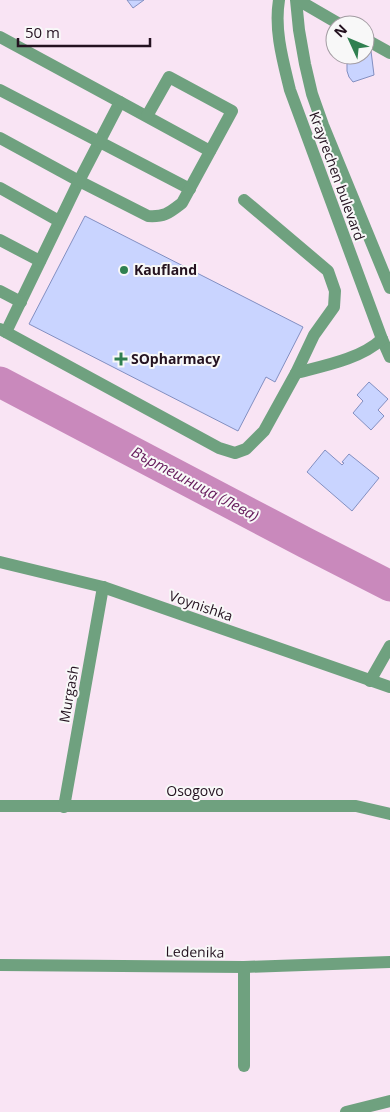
<svg xmlns="http://www.w3.org/2000/svg" width="390" height="1112" font-family="'Open Sans',sans-serif">
<rect width="100%" height="100%" fill="#f9e4f4"/>
<g fill="none" stroke-linecap="round" stroke-linejoin="round">
<polyline stroke="#c989bc" stroke-width="31" points="0,382 306,543 390,586"/>
</g>
<g fill="#c9d4ff" stroke="#838fc1">
<polygon points="127,0 144,0 133,8"/>
<polygon points="365,50 371,51 374,75 353,82 349,77 347,71 347,64 350,58 353,55 365,55"/>
<polygon points="85,216 303,327 275,382 266,377 238,431 29,324"/>
<polygon points="369,382 388,399 378,410 384,416 371,430 353,413 363,401 357,395"/>
<polygon points="325,450 342,465 344,463 342,462 349,454 379,478 352,511 307,472"/>
</g>
<g fill="none" stroke-linecap="round" stroke-linejoin="round">
<g stroke="#6fa17f" stroke-width="12">
<path d="M279,0C274,30 283,61 290,90L382,339L390,357"/>
<polyline points="296,0 299,30 305,64 312,94 323,125 390,288"/>
<polyline points="298,0 341,25"/>
<polyline points="0,37 120,102 79,181 6,332"/>
<polyline points="365,39 390,53"/>
<polyline points="0,90 190,189"/>
<polyline points="120,102 210,151"/>
<path d="M0,138L79,181L148,216C165,217 169,213 182,203L232,111L169,77L147,116"/>
<polyline points="0,188 59,221"/>
<polyline points="0,240 40,261"/>
<polyline points="0,291 21,302"/>
<polyline points="0,329 219,448 235,453 246,449 264,431 296,373 314,335 334,307 335,291 328,271 244,200"/>
<path d="M296,373C323,366 361,359 382,339"/>
<polyline points="0,562 103,587 390,687"/>
<polyline points="370,681 390,646"/>
<polyline points="0,806 356,806 390,814"/>
<polyline points="64,807 103,587"/>
<polyline points="0,965 244,967 390,962"/>
<polyline points="244,1066 244,967"/>
<polyline points="346,1112 390,1101"/>
</g>
</g>
<g fill="#308050" stroke="#f8f8f8" stroke-width="2">
<circle cx="124" cy="270" r="5"/>
<path d="M118.5 351.5h5v5h5v5h-5v5h-5v-5h-5v-5h5z"/>
</g>
<g text-anchor="middle" stroke-width="4" stroke-linejoin="round" paint-order="stroke">
<g font-size="14" fill="#241220" stroke="#f8f8f8">
<text transform="translate(337 176) rotate(70)" y="5">Krayrechen bulevard</text>
<text transform="translate(201 606) rotate(19)" y="5">Voynishka</text>
<text transform="translate(69 694) rotate(-80)" y="5">Murgash</text>
<text x="195" y="796">Osogovo</text>
<text transform="translate(195 952) rotate(1)" y="5">Ledenika</text>
</g>
<g font-size="14" font-weight="bold" fill="#241220" stroke="#f8f8f8" text-anchor="start">
<text x="134" y="275">Kaufland</text>
<text x="131" y="364">SOpharmacy</text>
</g>
<g font-size="15" font-style="italic" fill="#651a5b" stroke="#f8f8f8">
<text transform="translate(195 484) rotate(28)" y="5">Въртешница (Лева)</text>
</g>
</g>
<g transform="translate(350 40) rotate(314)"><circle r="24" fill="#f8f8f8" stroke="#a39ca2"/>
<path d="M0-4L9 19L0 12L-9 19Z" fill="#308050"/>
<text y="-8" font-size="14" font-weight="bold" text-anchor="middle" fill="#241220">N</text>
</g>
<path d="M18 38v8h132v-8" fill="none" stroke="#241220" stroke-width="2.5"/>
<text x="25" y="38" font-size="15" fill="#241220" stroke="#f8f8f8" stroke-width="4" paint-order="stroke">50 m</text>
</svg>
